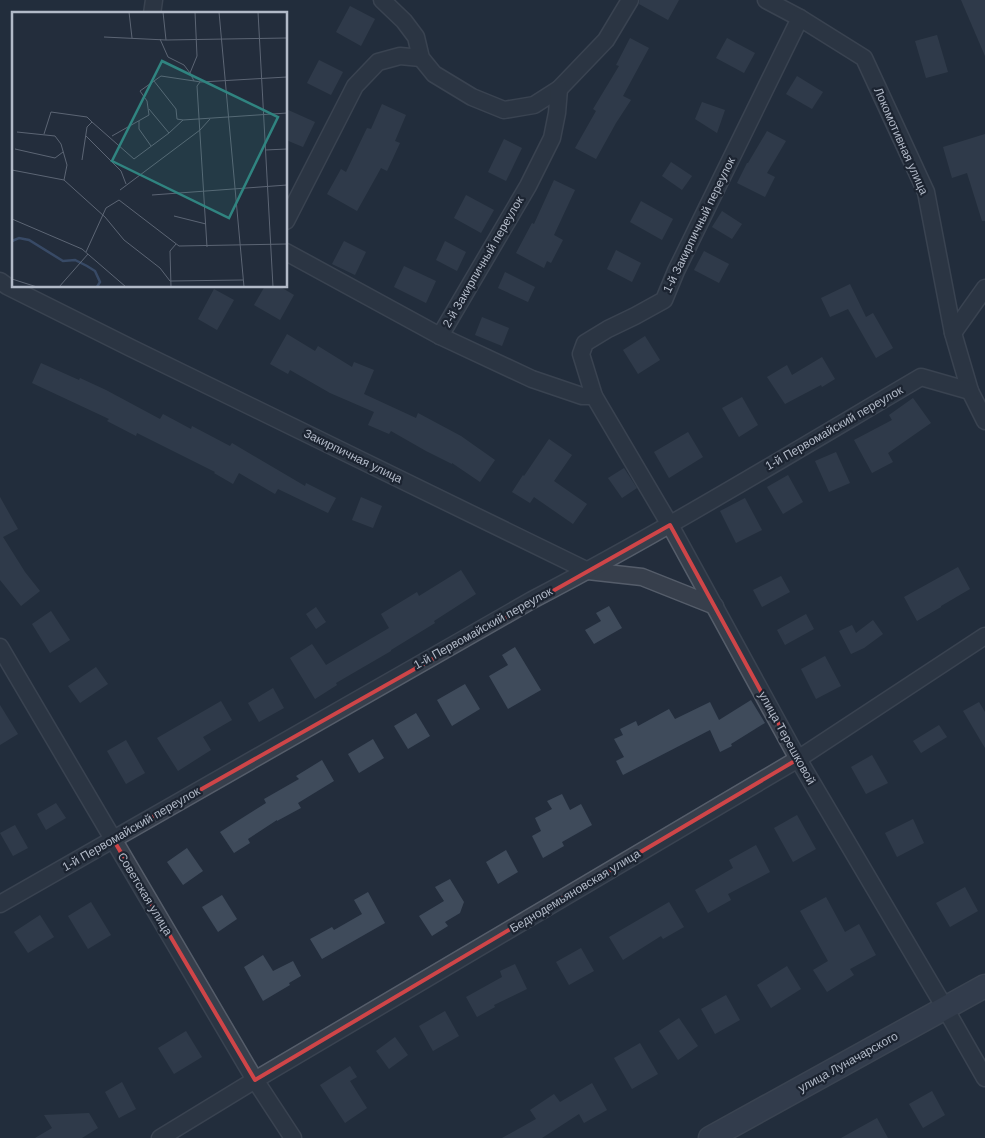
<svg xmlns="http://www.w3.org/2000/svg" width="985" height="1138" font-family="Helvetica,sans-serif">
<rect width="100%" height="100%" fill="#232d3c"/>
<g fill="#3f4b5b">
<polygon points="640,0 679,0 668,20 639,4"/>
<polygon points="961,0 985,0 985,56"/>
<polygon points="350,6 375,19 361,46 336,32"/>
<polygon points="937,35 948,72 926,78 915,41"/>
<polygon points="630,38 649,48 623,96 631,100 616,123 596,159 575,148 596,111 593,109 619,66 616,65"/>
<polygon points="727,38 755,53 744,73 716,58"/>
<polygon points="319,60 343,72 331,95 307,83"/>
<polygon points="797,76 823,92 812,109 786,94"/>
<polygon points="702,102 725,110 717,133 695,119"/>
<polygon points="382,104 406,115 395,141 400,143 387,171 381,168 357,211 327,194 341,169 346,172 367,128 371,129"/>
<polygon points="286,109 315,122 303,147 286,140"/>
<polygon points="767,131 786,141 767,173 775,177 765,197 737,183 747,163 748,163"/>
<polygon points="985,134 985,221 982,221 967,173 952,178 943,147"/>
<polygon points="504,139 522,148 506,181 488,172"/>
<polygon points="671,162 692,176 682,190 662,176"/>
<polygon points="554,180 575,190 554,235 563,240 551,263 547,261 544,268 516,253 532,223 534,224"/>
<polygon points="466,195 494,210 481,233 454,218"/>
<polygon points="641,201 673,219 662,240 630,222"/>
<polygon points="722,211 742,224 732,239 712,227"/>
<polygon points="344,241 366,252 355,275 332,264"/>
<polygon points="445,241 466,252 457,271 436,260"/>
<polygon points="616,250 641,263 632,282 607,269"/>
<polygon points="704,251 729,264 719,283 694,270"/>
<polygon points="404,266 436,281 426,303 394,287"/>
<polygon points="505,272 535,287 528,302 498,288"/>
<polygon points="850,284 866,317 873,313 893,348 876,358 848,309 830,317 821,298"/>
<polygon points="265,286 279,286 294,295 280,320 254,305"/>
<polygon points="214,289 234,300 217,330 198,319"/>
<polygon points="482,317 509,328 502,346 475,335"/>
<polygon points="287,334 315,351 318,346 352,367 354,362 374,370 364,394 416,418 418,413 461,436 495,460 480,482 452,463 452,464 426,451 391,431 389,434 368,425 374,412 330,393 290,370 288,374 270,364"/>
<polygon points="645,336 660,360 638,374 623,350"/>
<polygon points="822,357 835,379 822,387 821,385 785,404 767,377 787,365 792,375"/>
<polygon points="41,363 79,380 80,378 106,390 160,419 163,414 191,429 192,426 230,446 232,443 305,486 306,483 336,498 328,513 278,489 275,494 239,473 233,484 214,473 215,472 137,433 136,436 107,421 109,419 32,383"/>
<polygon points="742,397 758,425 739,437 722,408"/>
<polygon points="913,398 931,423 888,453 893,462 872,473 854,440 892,420 889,415"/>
<polygon points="688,432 703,457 669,478 654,452"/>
<polygon points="549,439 572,455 554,481 587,504 573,524 534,497 530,503 512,492 523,475 524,476"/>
<polygon points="836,452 850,483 829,492 815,461"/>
<polygon points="624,468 637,488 622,498 608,478"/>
<polygon points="788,475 803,502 783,514 767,487"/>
<polygon points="0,497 18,529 3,537 25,572 40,591 21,606 0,580"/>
<polygon points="361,497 382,506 373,528 352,520"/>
<polygon points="745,498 762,530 736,543 720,511"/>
<polygon points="958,567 970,589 941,606 941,607 917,621 904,597"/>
<polygon points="461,570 476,594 434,621 435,623 391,650 391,651 336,683 337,685 315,699 290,658 312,644 326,665 389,628 381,614 417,592 419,596"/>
<polygon points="781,576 790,592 762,607 753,590"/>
<polygon points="609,606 622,628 594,644 585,630 601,621 596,613"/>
<polygon points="316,607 326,622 316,629 306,614"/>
<polygon points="51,611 70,640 50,653 32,624"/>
<polygon points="806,614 814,629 785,645 777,630"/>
<polygon points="873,620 883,634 864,648 851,654 839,631 852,625 856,633"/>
<polygon points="515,647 541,690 508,709 489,676 508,665 502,655"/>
<polygon points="825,656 841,686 816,699 801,669"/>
<polygon points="96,667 108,684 80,703 68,686"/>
<polygon points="465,684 480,709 452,726 437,700"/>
<polygon points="273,688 284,708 259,722 248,703"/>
<polygon points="751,700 765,723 731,744 732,746 720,752 710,730 623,775 616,761 624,757 614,739 623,735 620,729 636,721 638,726 669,709 675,719 710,702 719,720"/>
<polygon points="221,701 232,720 203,737 211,750 178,771 157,738"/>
<polygon points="979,702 985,712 985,748 963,711"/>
<polygon points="0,705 18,734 0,745"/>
<polygon points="416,713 430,736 408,749 394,726"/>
<polygon points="939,725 947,737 921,753 913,741"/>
<polygon points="373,739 384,758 359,773 348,754"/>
<polygon points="126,740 145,773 126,784 107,751"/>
<polygon points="872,755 888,783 866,794 851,767"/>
<polygon points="322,760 334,781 298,803 301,808 277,821 277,820 248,839 250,843 234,853 220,832 266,803 264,799 299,779 296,776"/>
<polygon points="562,794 570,810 581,804 592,825 562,842 564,846 543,858 532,836 541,831 535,818 552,809 547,801"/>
<polygon points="56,803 66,818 46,830 37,814"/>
<polygon points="797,815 816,849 793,862 774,828"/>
<polygon points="913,819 924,843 897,857 885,833"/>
<polygon points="15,825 28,848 13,856 0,833"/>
<polygon points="756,845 770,872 728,894 731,900 708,913 695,890 733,868 729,860"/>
<polygon points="187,848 203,871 183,885 167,862"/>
<polygon points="506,850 518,872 498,884 486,862"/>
<polygon points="450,879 464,902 460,913 445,922 448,926 432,936 419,916 444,901 435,887"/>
<polygon points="965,887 978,911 950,927 936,903"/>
<polygon points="368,892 385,923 322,959 310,939 332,927 334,930 362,914 354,900"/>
<polygon points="222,895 237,919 218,932 202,907"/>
<polygon points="826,897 845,932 859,924 876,955 850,969 854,975 827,992 813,970 828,961 800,911"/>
<polygon points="91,902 111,935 88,949 68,916"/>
<polygon points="669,902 684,927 663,939 661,936 623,960 609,937"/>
<polygon points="40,915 54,937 28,953 14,932"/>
<polygon points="581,948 594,971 569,985 556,962"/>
<polygon points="263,955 273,971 293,961 301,976 289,983 290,985 263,1001 244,967"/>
<polygon points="515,964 527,989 494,1005 495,1007 477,1017 466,997 502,977 500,971"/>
<polygon points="787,966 801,989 771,1008 757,985"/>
<polygon points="726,995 740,1020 715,1034 701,1009"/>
<polygon points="445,1011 459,1036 433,1051 419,1026"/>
<polygon points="679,1018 698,1046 678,1060 659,1031"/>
<polygon points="186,1031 202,1057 174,1074 158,1048"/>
<polygon points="395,1037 408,1055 389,1069 376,1051"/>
<polygon points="640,1043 658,1074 632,1089 614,1058"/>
<polygon points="350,1066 357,1077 350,1081 367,1108 345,1123 320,1085"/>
<polygon points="122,1082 136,1109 119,1118 105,1092"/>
<polygon points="592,1083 607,1110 584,1123 579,1114 542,1138 502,1138 536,1119 530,1110 554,1094 560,1102"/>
<polygon points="932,1091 945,1115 923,1128 909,1104"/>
<polygon points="89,1113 98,1128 82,1138 35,1138 52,1128 44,1115"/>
<polygon points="877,1118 888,1138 841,1138"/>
</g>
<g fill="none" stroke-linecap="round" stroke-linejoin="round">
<g stroke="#555d6a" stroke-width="19">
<g id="minor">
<polyline points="382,0 404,21 416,37 421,58 434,74 472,97 504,110 534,105 559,89 606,40 630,0"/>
<polyline points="766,0 800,18 864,58 926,192 953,333 970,391 985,421"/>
<polyline points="152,14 154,0"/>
<polyline points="800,18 676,271 664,300 635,316 608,329 585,343 581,354 594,396 670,525 798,759 945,1008 985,1078"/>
<polyline points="559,89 557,113 552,138 528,186 440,336 532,379 582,396 594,396"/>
<polyline points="286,221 355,86 378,62 400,56 421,58"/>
<polyline points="286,252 440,336"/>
<polyline points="0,281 7,286 131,348 588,571 642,577 715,606"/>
<polyline points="953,333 985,288"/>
<polyline points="0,647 255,1080 293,1138"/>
<path d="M0,904L532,600C664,531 792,453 921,377L970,391"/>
<polyline points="160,1138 255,1080 798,759 985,636"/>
</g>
</g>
<g stroke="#555d6a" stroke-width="25">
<polyline id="secondary" points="710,1138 985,986"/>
</g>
<use href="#minor" stroke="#373f4c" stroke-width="16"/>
<use href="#secondary" stroke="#454e5f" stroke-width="22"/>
</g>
<path d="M0 0H985V1138H0ZM670,525L798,759L255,1080L113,839Z" fill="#232d3c" fill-opacity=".55" fill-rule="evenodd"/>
<path fill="none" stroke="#cf4548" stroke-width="4" stroke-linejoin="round" d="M670,525L798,759L255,1080L113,839Z"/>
<g text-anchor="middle" stroke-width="4.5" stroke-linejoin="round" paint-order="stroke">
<g font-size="12" fill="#b2bac8" stroke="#1c2431">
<text transform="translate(901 141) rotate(66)" y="4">Локомотивная улица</text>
<text transform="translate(699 225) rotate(-64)" y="4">1-й Закирпичный переулок</text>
<text transform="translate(483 262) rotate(-60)" y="4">2-й Закирпичный переулок</text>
<text transform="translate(834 428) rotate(-30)" y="4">1-й Первомайский переулок</text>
<text transform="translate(353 456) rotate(26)" y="4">Закирпичная улица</text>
<text transform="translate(483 628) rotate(-29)" y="4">1-й Первомайский переулок</text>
<text transform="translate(787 738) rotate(61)" y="4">улица Терешковой</text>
<text transform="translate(131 829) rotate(-30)" y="4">1-й Первомайский переулок</text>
<text transform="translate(575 891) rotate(-31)" y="4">Беднодемьяновская улица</text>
<text transform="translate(145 894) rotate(59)" y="4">Советская улица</text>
<text transform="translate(848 1062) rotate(-29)" y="4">улица Луначарского</text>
</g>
</g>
<g transform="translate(12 12)">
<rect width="275" height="275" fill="#232d3c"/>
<path fill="none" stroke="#384a66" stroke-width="2.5" d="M0,229L7,226L17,228L51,249L63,248L75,254L83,259L88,270L85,275"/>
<path fill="none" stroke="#5c6574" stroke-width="1" d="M117,0L120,26M151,0L154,28M207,0L232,275M246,0L261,275M92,25L154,28L275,26M148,27L156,45L172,53L178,61M142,69L164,97L165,107L171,108M182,69L178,61L185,44L183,0M188,70L185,74L195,235M137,97L157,121L171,108M171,108L275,101M127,109V117L139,134M80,110L122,147L157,121M5,120L43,124L49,132L55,153L52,168M32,122L39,100L75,105L80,110L75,115L70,148M74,124L109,159L114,172M100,124L137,103L135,89L128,79L149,64L189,70L275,65M3,137L43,146L51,140M253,138L275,137M0,158L52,168L93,205L112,228L148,256L158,269L231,268M108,178L188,118L198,107M140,183L275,173M162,204L194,212M0,207L70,237L114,275M74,240L94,196L107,188L167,234L275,232M0,267L25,275M47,275L76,242M159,275L158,239L164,232"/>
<path fill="#308480" fill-opacity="0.15" stroke="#308480" stroke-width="2.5" d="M150,49L266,105L217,206L100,149Z"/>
<rect width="275" height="275" fill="none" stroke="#b2bac8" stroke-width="2.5"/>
</g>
</svg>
